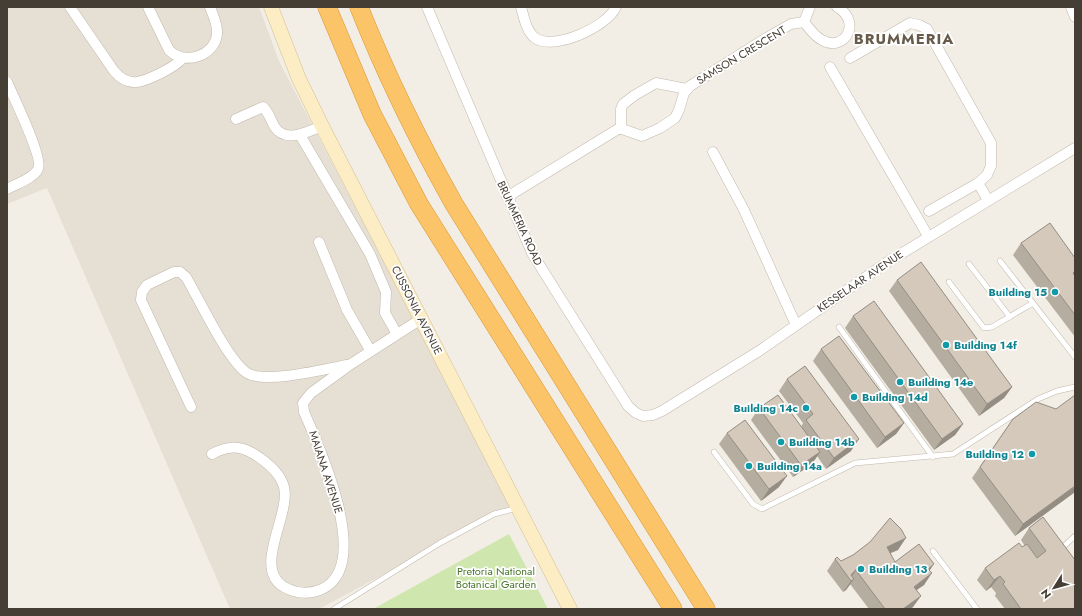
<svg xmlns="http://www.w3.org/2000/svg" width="1082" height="616" font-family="Jost,sans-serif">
<rect width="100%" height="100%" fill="#f2eee5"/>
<polygon fill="#e6dfd3" points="7,7 259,7 279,61 511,506 319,609 230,609 47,188 7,204"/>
<polygon fill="#cfe6ae" points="509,534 548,609 373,609"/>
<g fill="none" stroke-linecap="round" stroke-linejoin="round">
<g stroke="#c0b8ab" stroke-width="6">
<g id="lane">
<polyline points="1000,261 1075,357"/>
<polyline points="969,264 1010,317"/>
<polyline points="949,282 984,328 992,327 1033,303"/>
<polyline points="839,327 933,457"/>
<polyline points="714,452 753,504 762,509 855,463 953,454 1038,399 1057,391 1075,387"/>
<polyline points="933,551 977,609"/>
<polyline points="1062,551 1064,546 1075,536"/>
<polyline points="334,609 440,543 494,514 518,508"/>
</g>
</g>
<g stroke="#c0b8ab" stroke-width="11">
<g id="street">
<path d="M70,7L114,71C129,89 143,82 161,73C169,69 176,65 182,59"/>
<path d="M148,7L169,50C184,66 215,56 217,34C218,25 213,15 210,7"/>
<polyline points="427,7 532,253 628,406 636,413 643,416 653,415 662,411 759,351 886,263 1075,148"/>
<path d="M521,7C524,17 526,31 535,38C554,51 607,27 616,7"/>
<polyline points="1071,7 1075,17"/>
<path d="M804,22C809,28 815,37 822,40C844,53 863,22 837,7"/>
<polyline points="804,22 810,7"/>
<polyline points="850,58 910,23 919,25 927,29 991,143 991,166 987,175 978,183 929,211"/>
<polyline points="830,67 928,236"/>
<path d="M7,82C13,96 44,159 38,169C34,178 16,184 7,189"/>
<path d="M236,119L263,107C268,111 271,120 274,126C285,144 307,132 322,126"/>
<polyline points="621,129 621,109 623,104 635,95 656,83 687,89"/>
<polyline points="300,135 370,254 386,292 385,313 397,334"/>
<polyline points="713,152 744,210 796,325"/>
<polyline points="978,183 988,200"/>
<polyline points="507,197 618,129 622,129 642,136 660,128 675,118 679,110 684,93 690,86 768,37 791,24 804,22"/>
<polyline points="319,242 347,310 370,350"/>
<path d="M191,407L141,300L142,292L147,285L174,272H180L186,277C199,299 228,361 247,373C265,384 326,369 347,365"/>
<path d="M212,454C227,446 239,445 254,454C267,462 280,472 284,487C291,515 252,568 284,587C297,594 309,595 322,589C373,565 320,448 304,412L303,403L311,393L351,364L421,319"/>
</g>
</g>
<g stroke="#d2c096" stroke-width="15">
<polyline id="secondary" points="271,7 299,79 322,126 570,609"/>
</g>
<g stroke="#da9838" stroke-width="19">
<g id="highway">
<polyline points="327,7 372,114 419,204 673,609"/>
<path d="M359,7C386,75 418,140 454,204L706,609"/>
</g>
</g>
<use href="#lane" stroke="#fff" stroke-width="5"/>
<use href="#street" stroke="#fff" stroke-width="10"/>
<use href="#secondary" stroke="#fdedc4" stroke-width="14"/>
<use href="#highway" stroke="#fbc468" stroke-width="18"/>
</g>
<g fill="#b6ada1">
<polygon points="1021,243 1075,258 1075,273 1074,275 1075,276 1075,337 1013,255"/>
<polygon points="897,280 1012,387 1004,398 979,416 889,291"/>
<polygon points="853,316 963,424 955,435 934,450 845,328"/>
<polygon points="821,349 904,423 896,434 877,448 813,361"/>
<polygon points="787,379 851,451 826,469 817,456 812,464 793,477 751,420 759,408 801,427 803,423 779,391"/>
<polygon points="1013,419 1075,492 1015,536 972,478"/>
<polygon points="727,433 779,487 761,501 719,444"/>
<polygon points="1043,517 1075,609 1005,609 995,596 996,593 991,587 986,591 977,580 985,568 1025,546 1021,540 1029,528"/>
<polygon points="898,550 890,553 895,562 930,571 924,585 916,590 913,607 910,609 869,609 850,584 854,579 846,590 843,592 827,571 835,559 841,561"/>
</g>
<g fill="#948d83">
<polygon points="1012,387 1004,398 979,416 987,404"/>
<polygon points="904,423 896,434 877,448 885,437"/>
<polygon points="963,424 955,435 934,450 942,439"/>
<polygon points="859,439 851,451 826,469 834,458"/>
<polygon points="820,452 812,464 793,477 801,465"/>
<polygon points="787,476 779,487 761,501 769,489"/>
<polygon points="1075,486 1075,492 1015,536 1023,524"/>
<polygon points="906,538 898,550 879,558 887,547"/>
<polygon points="934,564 926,576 928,569"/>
<polygon points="860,565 852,576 851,575"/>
<polygon points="932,573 924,585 905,598 914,587"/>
<polygon points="1000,576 991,587 986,591 994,580"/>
<polygon points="854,579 846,590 843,592 851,581"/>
<polygon points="921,596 913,607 910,609 903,609"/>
</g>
<g fill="#d4c9bb" stroke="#948d83">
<polygon points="1050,223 1075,258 1075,271 1073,273 1075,276 1075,315 1021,243"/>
<polygon points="921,262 1012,387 987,404 897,280"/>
<polygon points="874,301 963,424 942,439 853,316"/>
<polygon points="839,336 904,423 885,437 821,349"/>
<polygon points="805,366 859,439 834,458 806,420 813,414 787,379"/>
<polygon points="778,395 820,452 801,465 759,408"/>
<polygon points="1075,395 1075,486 1023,524 980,467 1013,419 1036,402 1056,409"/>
<polygon points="745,420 787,476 769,489 727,433"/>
<polygon points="1043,517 1075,560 1075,609 1021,609 1003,584 1005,582 1000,576 994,580 985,568 1019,543 1022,547 1027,544 1037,558 1046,551 1029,528"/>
<polygon points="890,518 901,529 906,538 887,547 895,562 919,544 934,564 928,569 932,573 914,587 921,596 903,609 885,609 858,573 863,569 860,565 851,575 854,579 851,581 835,559 837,557 841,561 853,555 870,542"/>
</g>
<g fill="#0f9aa8" stroke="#fff" stroke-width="1.5">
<circle cx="1055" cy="292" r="4"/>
<circle cx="946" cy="345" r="4"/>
<circle cx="900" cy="382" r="4"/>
<circle cx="854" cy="397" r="4"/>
<circle cx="806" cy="408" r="4"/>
<circle cx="781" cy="442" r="4"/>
<circle cx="1032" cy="454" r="4"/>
<circle cx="749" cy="466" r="4"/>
<circle cx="861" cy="569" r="4"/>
</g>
<g text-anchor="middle" stroke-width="3.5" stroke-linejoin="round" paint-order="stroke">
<g font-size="11" fill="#453e35" stroke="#fff">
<text transform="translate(741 55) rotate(-31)" y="4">SAMSON CRESCENT</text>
<text transform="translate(520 223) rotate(65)" y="4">BRUMMERIA ROAD</text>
<text transform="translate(860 281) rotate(-34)" y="4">KESSELAAR AVENUE</text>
<text transform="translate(417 310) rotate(63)" y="4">CUSSONIA AVENUE</text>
<text transform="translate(326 472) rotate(72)" y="4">MAIANA AVENUE</text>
</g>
<g font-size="11" font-weight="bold" fill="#0d838f" stroke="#fff" text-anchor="start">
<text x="1047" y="296" text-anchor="end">Building 15</text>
<text x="954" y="349">Building 14f</text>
<text x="908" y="386">Building 14e</text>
<text x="862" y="401">Building 14d</text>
<text x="798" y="412" text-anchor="end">Building 14c</text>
<text x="789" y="446">Building 14b</text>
<text x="1024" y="458" text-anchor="end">Building 12</text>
<text x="757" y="470">Building 14a</text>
<text x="869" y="573">Building 13</text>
</g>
<g font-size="11" fill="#49752a" stroke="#fff">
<text x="496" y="575">Pretoria National<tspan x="496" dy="13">Botanical Garden</tspan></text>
</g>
<g font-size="15" font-weight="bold" letter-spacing="1" fill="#675b4c" stroke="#fff">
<text x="904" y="44">BRUMMERIA</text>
</g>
</g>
<rect width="1082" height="616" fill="none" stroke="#453e35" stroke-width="16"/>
<g transform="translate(1054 588) rotate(233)" stroke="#ffffff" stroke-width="3" paint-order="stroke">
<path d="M0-3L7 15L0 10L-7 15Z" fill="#453e35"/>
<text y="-6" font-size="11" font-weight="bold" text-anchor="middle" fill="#453e35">N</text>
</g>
</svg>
